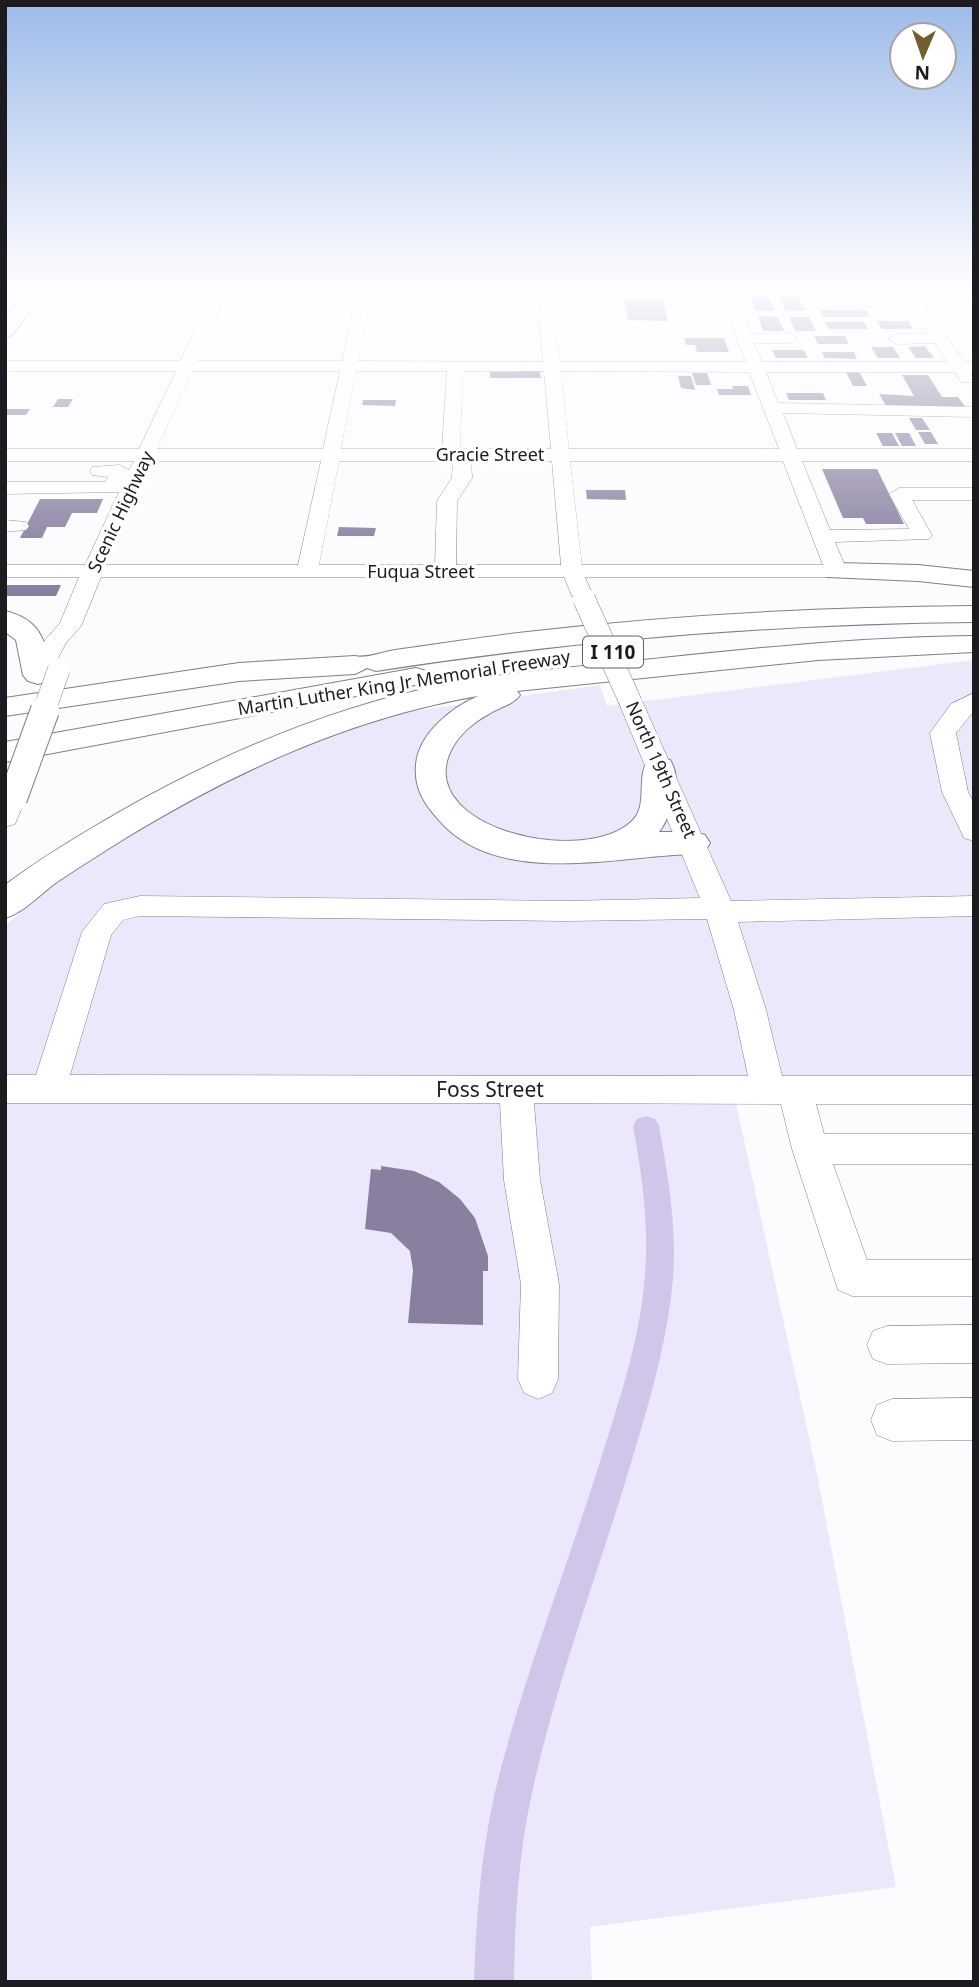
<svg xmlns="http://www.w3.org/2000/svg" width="979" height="1987" font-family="'Noto Sans',sans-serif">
<rect width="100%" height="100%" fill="#fcfbfe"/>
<polygon fill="#ece7fb" points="974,660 974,1082 731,1081 818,1479 896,1887 590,1927 592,1982 5,1982 5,926 47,888 114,844 202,794 294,751 379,716 600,685 607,706"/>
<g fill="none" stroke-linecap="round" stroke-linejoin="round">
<path fill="#d0c6ea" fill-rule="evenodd" d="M646,1116L655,1119L659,1126C668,1176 677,1227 673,1278C668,1338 651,1396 634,1453C601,1566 557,1677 532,1793C518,1855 515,1918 514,1982H474C476,1918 481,1854 495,1792C523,1676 569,1563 604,1449C622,1392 641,1333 645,1274C649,1224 642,1175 633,1126L637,1119Z"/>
</g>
<g fill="#8980a0">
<polygon points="835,284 854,284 859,292 840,292"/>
<polygon points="864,284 884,284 889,292 870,292"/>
<polygon points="750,297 769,297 775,311 755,311"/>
<polygon points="779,297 799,297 806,311 786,311"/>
<polygon points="624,301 663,301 668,321 628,320"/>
<polygon points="820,310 866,310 870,317 823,317"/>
<polygon points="758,316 778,317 784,331 763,331"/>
<polygon points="789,317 809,317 816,331 795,331"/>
<polygon points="877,321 908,321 913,329 882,329"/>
<polygon points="825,322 864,322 868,329 829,329"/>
<polygon points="814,336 845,336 849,344 818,344"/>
<polygon points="684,338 724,338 729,352 697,352 695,345 686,345"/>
<polygon points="925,346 934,358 916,358 908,347"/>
<polygon points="871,347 893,347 900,358 878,358"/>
<polygon points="772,350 804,350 808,358 776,358"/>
<polygon points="822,352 854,352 857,359 825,358"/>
<polygon points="540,371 541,378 490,378 490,372"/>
<polygon points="846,372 860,373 867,386 853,386"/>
<polygon points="692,373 707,373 711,385 696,385"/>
<polygon points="902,375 928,375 942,397 958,397 967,409 888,409 879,394 914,396"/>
<polygon points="678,376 691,376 695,390 681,388"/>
<polygon points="732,386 748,386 751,395 719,395 717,389 733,389"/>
<polygon points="786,393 823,393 826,400 789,400"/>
<polygon points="58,399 73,399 68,407 53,407"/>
<polygon points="363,400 396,400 395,406 362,405"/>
<polygon points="5,409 30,409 26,415 5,415"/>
<polygon points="909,418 922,418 930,430 916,430"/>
<polygon points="918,432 931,432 938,444 925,444"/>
<polygon points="876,433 892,433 899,446 883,446"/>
<polygon points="895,433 909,433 916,446 902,446"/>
<polygon points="822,469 877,469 904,524 866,524 863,518 843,518"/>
<polygon points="586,490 625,490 626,500 587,499"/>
<polygon points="40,499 103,499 97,513 72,513 65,527 47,527 42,538 20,538"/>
<polygon points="339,527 376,528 374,536 337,536"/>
<polygon points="7,585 61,585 56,596 5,596"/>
<polygon points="381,1166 414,1171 439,1182 460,1199 475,1218 488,1256 488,1271 483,1271 483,1325 408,1323 413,1270 410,1251 391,1233 365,1229 371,1169 381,1170"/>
</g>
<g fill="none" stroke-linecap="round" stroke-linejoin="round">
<g stroke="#817e88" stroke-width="1">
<g id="minor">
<path d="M217,284H231L228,291H357L359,284H373L372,291H537V284H551L552,291L719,292L716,284L767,286L774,290L772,293L734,294L751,334L790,333L798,338L790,343H754L762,362H948L935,343L896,344L888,339L896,334H928L910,306H865L858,302L865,298H904L895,284H909L914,291L974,292V300H921L964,362H974V372H971L973,382H961L955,372H766L778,403L974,407V417L783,413L797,449H974V461H802L830,530L909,529L889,494L899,488H974V500H912L932,535L929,539L835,542L847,571L844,576L836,577H585L591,591L588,596H572L564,577H101L81,626L66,643L46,680H30L26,675L45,640L60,623L79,577H5V565H85L119,492L5,494V482H105L108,477L92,475L90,471L92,467L120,465L129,470L134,461H5V449H139L176,371H5V361H180L209,300L5,299V291H214ZM224,300H355L342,361H197ZM370,300H538L543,362L358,361ZM553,300H722L746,362H560ZM192,371H340L323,449H157ZM356,371H447L442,449H341ZM463,371H544L551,449H460ZM561,371L749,372L779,449H569ZM152,461H321L298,565H106ZM339,461H453L452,478L437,501L435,565H319ZM471,461H552L561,565H456L457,501L472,478ZM570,461H783L823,565H582Z"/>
<polygon points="5,520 26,522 29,526 26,530 5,532"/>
<polygon points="974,693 974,711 956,733 968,792 974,803 974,841 964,838 942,792 930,733 951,704"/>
<path d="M631,696L640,698L643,703L731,901L974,896V916L738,922L766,1010L782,1076H974V1104H816L824,1134H974V1164H833L867,1260H974V1296H852L838,1290L792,1149L781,1104L534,1103L540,1180L559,1284L558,1379L552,1393L538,1399L524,1393L518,1379L521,1284L504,1180L500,1103H5V1075H36L82,932L104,904L140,896L566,901L700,898L619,703L622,698ZM140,916L566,921L707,919L734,1010L748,1076L70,1075L111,935L123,920Z"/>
<polygon points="13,789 22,792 26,798 15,824 5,827 5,791"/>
<polygon points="974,1325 974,1363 887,1364 873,1359 867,1345 873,1331 887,1326"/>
<polygon points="974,1398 974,1440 892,1441 877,1435 871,1420 877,1405 892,1399"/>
</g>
</g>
<g stroke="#817e88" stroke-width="2">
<polygon id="major" points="33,284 51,284 12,335 5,337 5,318"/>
</g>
<g stroke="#817e88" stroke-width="2">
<g id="highway">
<polygon points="836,563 918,565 974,571 974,587 918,581 827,577 823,571 827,565"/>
<path d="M974,606V622C773,624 575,640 376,671L367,668L355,674L239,681L5,716V698L239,663L355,656C366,659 382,652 395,650C439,644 483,637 527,632C676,615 824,607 974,606Z"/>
<path d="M5,611C43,620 45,643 53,675L48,681L38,684L28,681L23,675L16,640L5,632Z"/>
<path d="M974,636V652L818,660L517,691L520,695C512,706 499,707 489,714C472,723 456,737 449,755C420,830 587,867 633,820C648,805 636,777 648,760L659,757L670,760C683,779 672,815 659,832H693L705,835L710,843L705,851L693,854C615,856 496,889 437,818C423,802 414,787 416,765C418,734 451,708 478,696C350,718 234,772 124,839C102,853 79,867 57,882C40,894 25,912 5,918V885C42,857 81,834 121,811C225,752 334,706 451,683C521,670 592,666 662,658C766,647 869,637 974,636Z"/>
<polygon points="416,668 426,671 431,677 426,683 5,762 5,742"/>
</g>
</g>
<use href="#minor" fill="#fff" fill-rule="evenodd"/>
<use href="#major" fill="#fff" fill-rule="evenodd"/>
<use href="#highway" fill="#fff" fill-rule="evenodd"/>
<g stroke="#817e88" stroke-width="23" stroke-linecap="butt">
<g id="minor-bridge-far1">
<polyline points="584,599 631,703"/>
<polyline points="44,711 59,669"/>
</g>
</g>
<g stroke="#817e88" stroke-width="30" stroke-linecap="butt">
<polyline id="minor-bridge" points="13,798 45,710"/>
</g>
<use href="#minor-bridge-far1" stroke="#fff" stroke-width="22"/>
<use href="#minor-bridge" stroke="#fff" stroke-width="28"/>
</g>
<linearGradient id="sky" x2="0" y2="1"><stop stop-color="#9ebbe9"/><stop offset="0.51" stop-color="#fefdff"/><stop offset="1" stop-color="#fefdff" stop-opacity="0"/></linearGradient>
<rect width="979" height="562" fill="url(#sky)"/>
<g text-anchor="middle" stroke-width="7" stroke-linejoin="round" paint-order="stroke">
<g font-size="18" fill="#1c1b1f" stroke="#fff">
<text x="490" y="461">Gracie Street</text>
<text transform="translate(121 512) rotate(-65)" y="6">Scenic Highway</text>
<text x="421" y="578">Fuqua Street</text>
<text transform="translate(404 683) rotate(-9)" y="6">Martin Luther King Jr Memorial Freeway</text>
<text transform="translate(661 770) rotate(66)" y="6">North 19th Street</text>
</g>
<rect fill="#fff" stroke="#605f62" stroke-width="2" x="583" y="636.5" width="60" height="31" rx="5"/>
<g font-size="19" font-weight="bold" fill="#1c1b1f">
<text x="613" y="659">I 110</text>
</g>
<g font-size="21" fill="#1c1b1f" stroke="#fff">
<text x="490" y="1097">Foss Street</text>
</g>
</g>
<rect width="979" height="1987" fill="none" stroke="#1c1b1f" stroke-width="14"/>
<g transform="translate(923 56) rotate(182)"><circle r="33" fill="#ffffff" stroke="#a4a4a5" stroke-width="2"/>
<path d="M0-5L12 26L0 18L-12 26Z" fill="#735e2d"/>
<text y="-10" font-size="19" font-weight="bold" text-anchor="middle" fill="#1c1b1f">N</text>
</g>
</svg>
